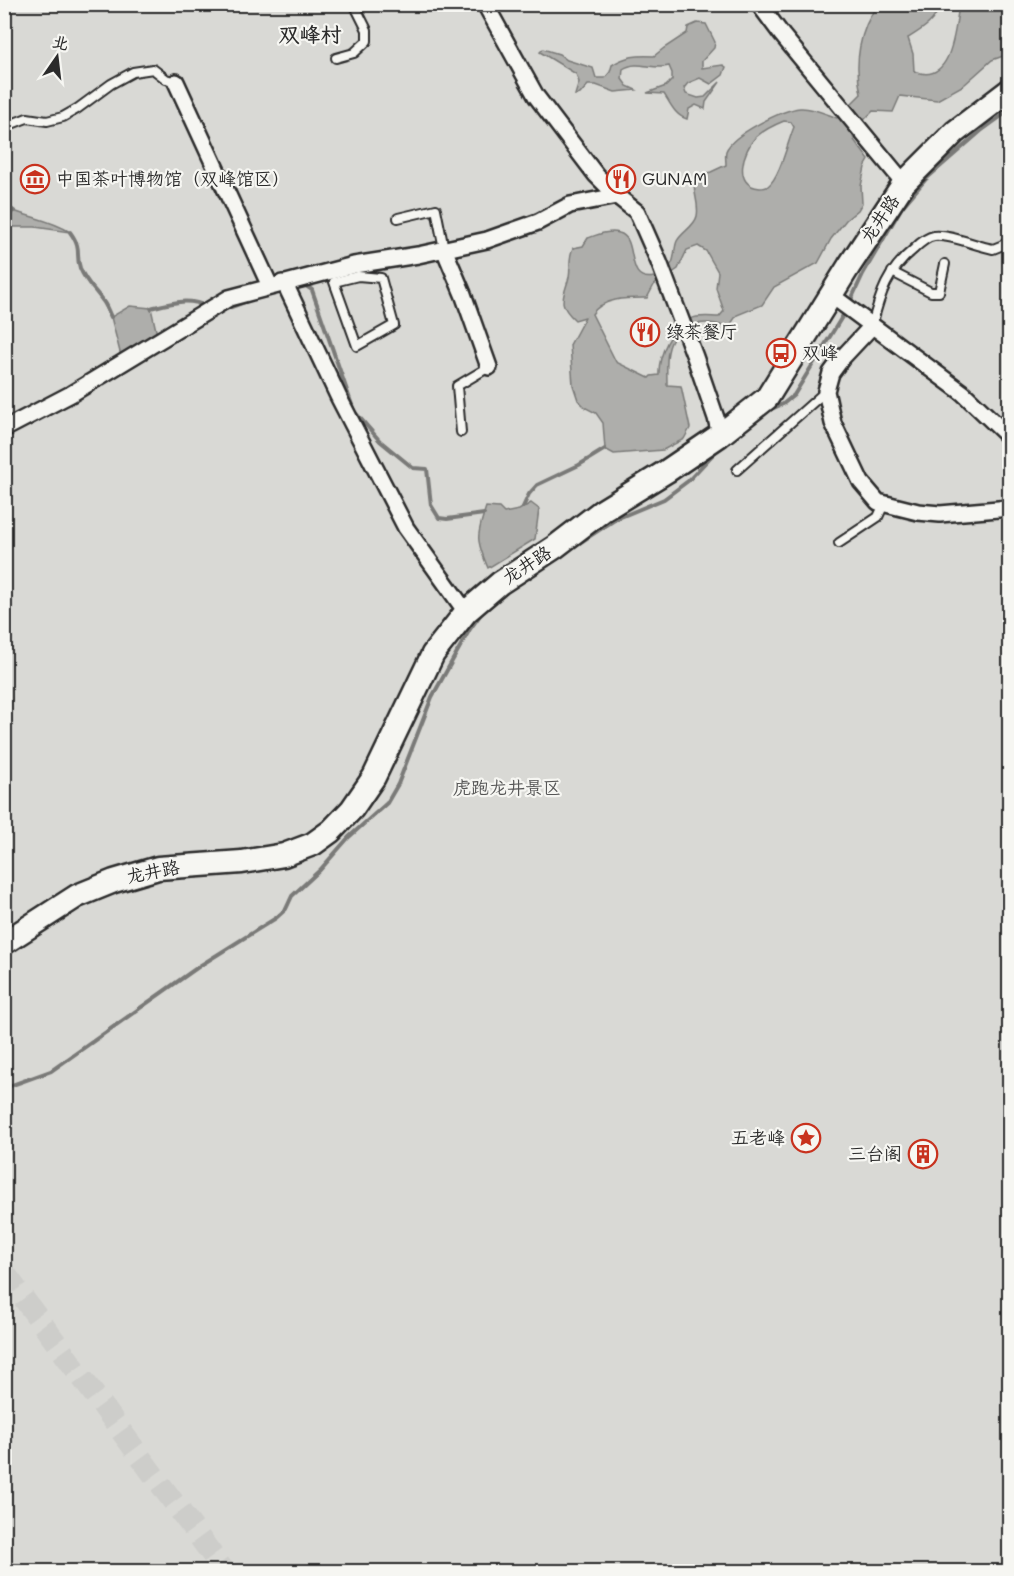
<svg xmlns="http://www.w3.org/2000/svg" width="1014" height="1576" font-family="Mali,'LXGW WenKai TC',sans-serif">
<rect width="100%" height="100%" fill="#f6f6f2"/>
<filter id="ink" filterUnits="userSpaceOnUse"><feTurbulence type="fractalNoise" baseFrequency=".0167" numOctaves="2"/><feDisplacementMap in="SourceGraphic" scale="12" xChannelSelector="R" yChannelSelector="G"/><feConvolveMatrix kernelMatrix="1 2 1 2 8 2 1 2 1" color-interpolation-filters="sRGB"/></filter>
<g filter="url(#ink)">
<polygon fill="#d9d9d5" stroke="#828280" stroke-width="1.5" points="5,5 1009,5 1009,1571 5,1572"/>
<g fill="#aeaeab" stroke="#7a7a78" stroke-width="1.5" fill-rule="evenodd">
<path d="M878,5H939C937,21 921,30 908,38L913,54L914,71C952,87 955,29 959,5H1009V54L992,60L964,85L937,100L900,96L893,112L873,111L852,132L854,140L869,160L865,167L861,186L862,203L858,210L846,220L831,239L818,263L774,287L762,305L737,315L728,328C706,317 673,324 668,352C666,362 667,374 667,385L681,386L690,428L684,439L663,450L614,454L605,449L603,423L596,413L586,408L578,400L573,385L570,345L585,317L575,320C556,303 564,297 569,277C571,266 568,258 573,248L583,246L588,238C597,235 609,230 619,233C640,238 623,283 654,277C660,276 669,269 672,263C675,257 674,248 677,241C682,232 695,226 697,216C700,202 691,190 695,176L711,172L726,165C726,161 725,155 726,151C733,134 782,110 800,108C812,107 826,114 837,118L861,94C854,64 859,29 878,5ZM784,121L791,122L794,127C788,141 780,177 768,186C766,188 763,188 760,188C732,186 743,150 756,137C765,129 774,125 784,121ZM698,246L706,251L718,272L716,288L724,311L719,317C710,317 699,315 690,319C671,327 658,356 659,375L651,376L649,378L616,362L592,314C603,297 629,298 647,298L654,285L678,269L687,250Z"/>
<path d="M697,23L706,24L715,42L714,48L702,61V68L723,65L726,67L723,75L711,84L700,78L688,83L684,88L686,94L698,98L705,97L720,82L706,102L705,109L696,105L689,109L687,119C675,116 670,103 664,94L647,93L666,86L672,80V73L669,66C652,71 638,59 623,69L622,79L627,86L636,90L615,92L596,85H588L580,94L575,95L579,82L576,74L540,52L543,49L559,54L567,60L593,68L596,78H605L610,72L612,65C626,56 637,55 654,56L664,48L687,33L688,27Z"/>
<path d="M14,211C33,218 53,221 70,232L35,227H5V219L9,218Z"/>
<polygon points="130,306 151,308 157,335 121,356 111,317"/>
<path d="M531,503L539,509L535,539L488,568C476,540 476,537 486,507L499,508L504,513L519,510Z"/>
</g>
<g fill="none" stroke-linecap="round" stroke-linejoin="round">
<g stroke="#7a7a78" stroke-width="4">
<polyline points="4,205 14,211"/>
<path d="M70,232C83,250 75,254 80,268C86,283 94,288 102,300C106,304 108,311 111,317"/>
<polyline points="300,286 306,286 312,290 354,411 380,441 413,468 427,469 431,505 439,518 447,519 484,514"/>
<polyline points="850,302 863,274 902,207 926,179 981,131 1010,110"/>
<path d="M151,308C171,303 188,297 208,307"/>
<polyline points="223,310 250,300"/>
<polyline points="769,410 783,404 794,395 845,312"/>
<polyline points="523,507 529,494 537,485 579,465 605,449"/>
<polyline points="567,551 616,519 664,499 688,481 718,449"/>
<polyline points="4,1088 51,1071 201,965 276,918 286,909 292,896 320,870 349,837 387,803 398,784 432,697 470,629 483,611"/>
</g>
<polyline stroke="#cdcdca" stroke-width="22" stroke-dasharray="22 11" stroke-linecap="butt" points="4,1272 225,1572"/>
<g stroke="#2b2b2b" stroke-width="12">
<g id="lane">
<polyline points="336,58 354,53 367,41 367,30 354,4"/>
<polyline points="4,127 27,118 47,121 63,117 77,109 111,84 133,72 153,69 166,79 176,82"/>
<polyline points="398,218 436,209 444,249"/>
<polyline points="892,272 931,292 939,292 945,264"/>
<polygon points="358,276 381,278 394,325 357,346 334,282"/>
<path d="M872,326C880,294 887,271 914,249C919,244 927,237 934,236C950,234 976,246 993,249L1003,245L1010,238"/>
<polyline points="461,432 457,386 489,367"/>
<polyline points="737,470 826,391"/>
<polyline points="839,543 878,517 884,504"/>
</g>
</g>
<g stroke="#2b2b2b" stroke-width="20">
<g id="street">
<polyline points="485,4 536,96 596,175 617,196 637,212 659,262 695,357 716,418 720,435"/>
<polyline points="759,4 782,35 904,183"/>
<polyline points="176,82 270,286"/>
<polyline points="444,249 463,294 489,367"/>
<polyline points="282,283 287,288 339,398 406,528 466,612"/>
<polyline points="831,295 963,393 1007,435 1010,440"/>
<polyline points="872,326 842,358 831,373 826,391 833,423 861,482 878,502 918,512 940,514 1010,508"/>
<polyline points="4,429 71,394 229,298 354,265 418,255 487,240 538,222 570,205 617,196"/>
</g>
</g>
<g stroke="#2b2b2b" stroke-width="27">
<polyline id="secondary" points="4,943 77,896 114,881 158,868 242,862 284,855 313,844 331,831 352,809 374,777 433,654 466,612 500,583 555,547 602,511 667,471 720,435 767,398 849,266 904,183 955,132 1010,90"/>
</g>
<use href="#lane" stroke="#f6f6f2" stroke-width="8"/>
<use href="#street" stroke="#f6f6f2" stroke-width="15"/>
<use href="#secondary" stroke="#f6f6f2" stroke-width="22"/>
</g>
</g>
<defs>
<g id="museum-ring" transform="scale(1.5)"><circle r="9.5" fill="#f6f6f2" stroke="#c8321e" stroke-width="1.5"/><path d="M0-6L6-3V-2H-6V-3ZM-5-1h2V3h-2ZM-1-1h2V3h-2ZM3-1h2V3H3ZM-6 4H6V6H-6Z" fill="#c8321e"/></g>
<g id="restaurant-ring" transform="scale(1.5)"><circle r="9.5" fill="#f6f6f2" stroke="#c8321e" stroke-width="1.5"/><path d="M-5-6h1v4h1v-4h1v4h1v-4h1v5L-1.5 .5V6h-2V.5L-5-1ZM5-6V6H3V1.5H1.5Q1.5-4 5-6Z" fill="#c8321e"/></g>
<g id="bus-ring" transform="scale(1.5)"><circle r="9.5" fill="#f6f6f2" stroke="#c8321e" stroke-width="1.5"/><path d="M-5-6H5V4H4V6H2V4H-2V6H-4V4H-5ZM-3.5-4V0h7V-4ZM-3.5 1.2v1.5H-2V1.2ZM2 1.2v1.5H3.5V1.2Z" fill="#c8321e"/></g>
<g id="sight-ring" transform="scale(1.5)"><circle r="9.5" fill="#f6f6f2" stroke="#c8321e" stroke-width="1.5"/><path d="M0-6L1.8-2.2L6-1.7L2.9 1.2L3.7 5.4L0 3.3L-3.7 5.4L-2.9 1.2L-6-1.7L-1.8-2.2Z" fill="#c8321e"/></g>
<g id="building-ring" transform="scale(1.5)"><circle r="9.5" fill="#f6f6f2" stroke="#c8321e" stroke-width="1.5"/><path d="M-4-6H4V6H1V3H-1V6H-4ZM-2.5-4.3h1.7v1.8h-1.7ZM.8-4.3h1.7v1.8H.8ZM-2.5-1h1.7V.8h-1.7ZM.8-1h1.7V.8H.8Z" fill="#c8321e"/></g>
</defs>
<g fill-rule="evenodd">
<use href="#museum-ring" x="35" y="179"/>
<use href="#restaurant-ring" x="621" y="179"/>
<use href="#restaurant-ring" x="645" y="332"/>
<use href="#bus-ring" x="781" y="353"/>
<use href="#sight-ring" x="806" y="1138"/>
<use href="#building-ring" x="923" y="1154"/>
</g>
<g text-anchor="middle" stroke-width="4.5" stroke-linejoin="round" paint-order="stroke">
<g font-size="18" fill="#2b2b2b" stroke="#f6f6f2" text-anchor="start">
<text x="56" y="185">中国茶叶博物馆（双峰馆区）</text>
<text x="642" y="185">GUNAM</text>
<text x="666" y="338">绿茶餐厅</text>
<text x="802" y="359">双峰</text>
<text x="785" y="1144" text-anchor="end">五老峰</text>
<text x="902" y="1160" text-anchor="end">三台阁</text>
</g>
<g font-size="18" fill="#2b2b2b" stroke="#f6f6f2">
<text transform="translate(880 219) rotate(-56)" y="6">龙井路</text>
<text transform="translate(527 565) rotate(-33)" y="6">龙井路</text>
<text transform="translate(153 872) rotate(-11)" y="6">龙井路</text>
</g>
<g font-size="18" fill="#565656" stroke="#f6f6f2">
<text x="507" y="794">虎跑龙井景区</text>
</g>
<g font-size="21" font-weight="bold" fill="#2b2b2b" stroke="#f6f6f2">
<text x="310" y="42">双峰村</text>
</g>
</g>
<rect width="1014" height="1576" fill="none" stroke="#f6f6f2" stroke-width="24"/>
<rect x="12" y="12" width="990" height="1552" fill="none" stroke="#2b2b2b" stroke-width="2" filter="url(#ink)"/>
<g transform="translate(57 57) rotate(14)" stroke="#f6f6f2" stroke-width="4.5" paint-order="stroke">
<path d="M0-4.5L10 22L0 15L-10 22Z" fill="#2b2b2b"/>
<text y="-9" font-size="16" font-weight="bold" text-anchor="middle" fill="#2b2b2b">北</text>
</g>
</svg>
